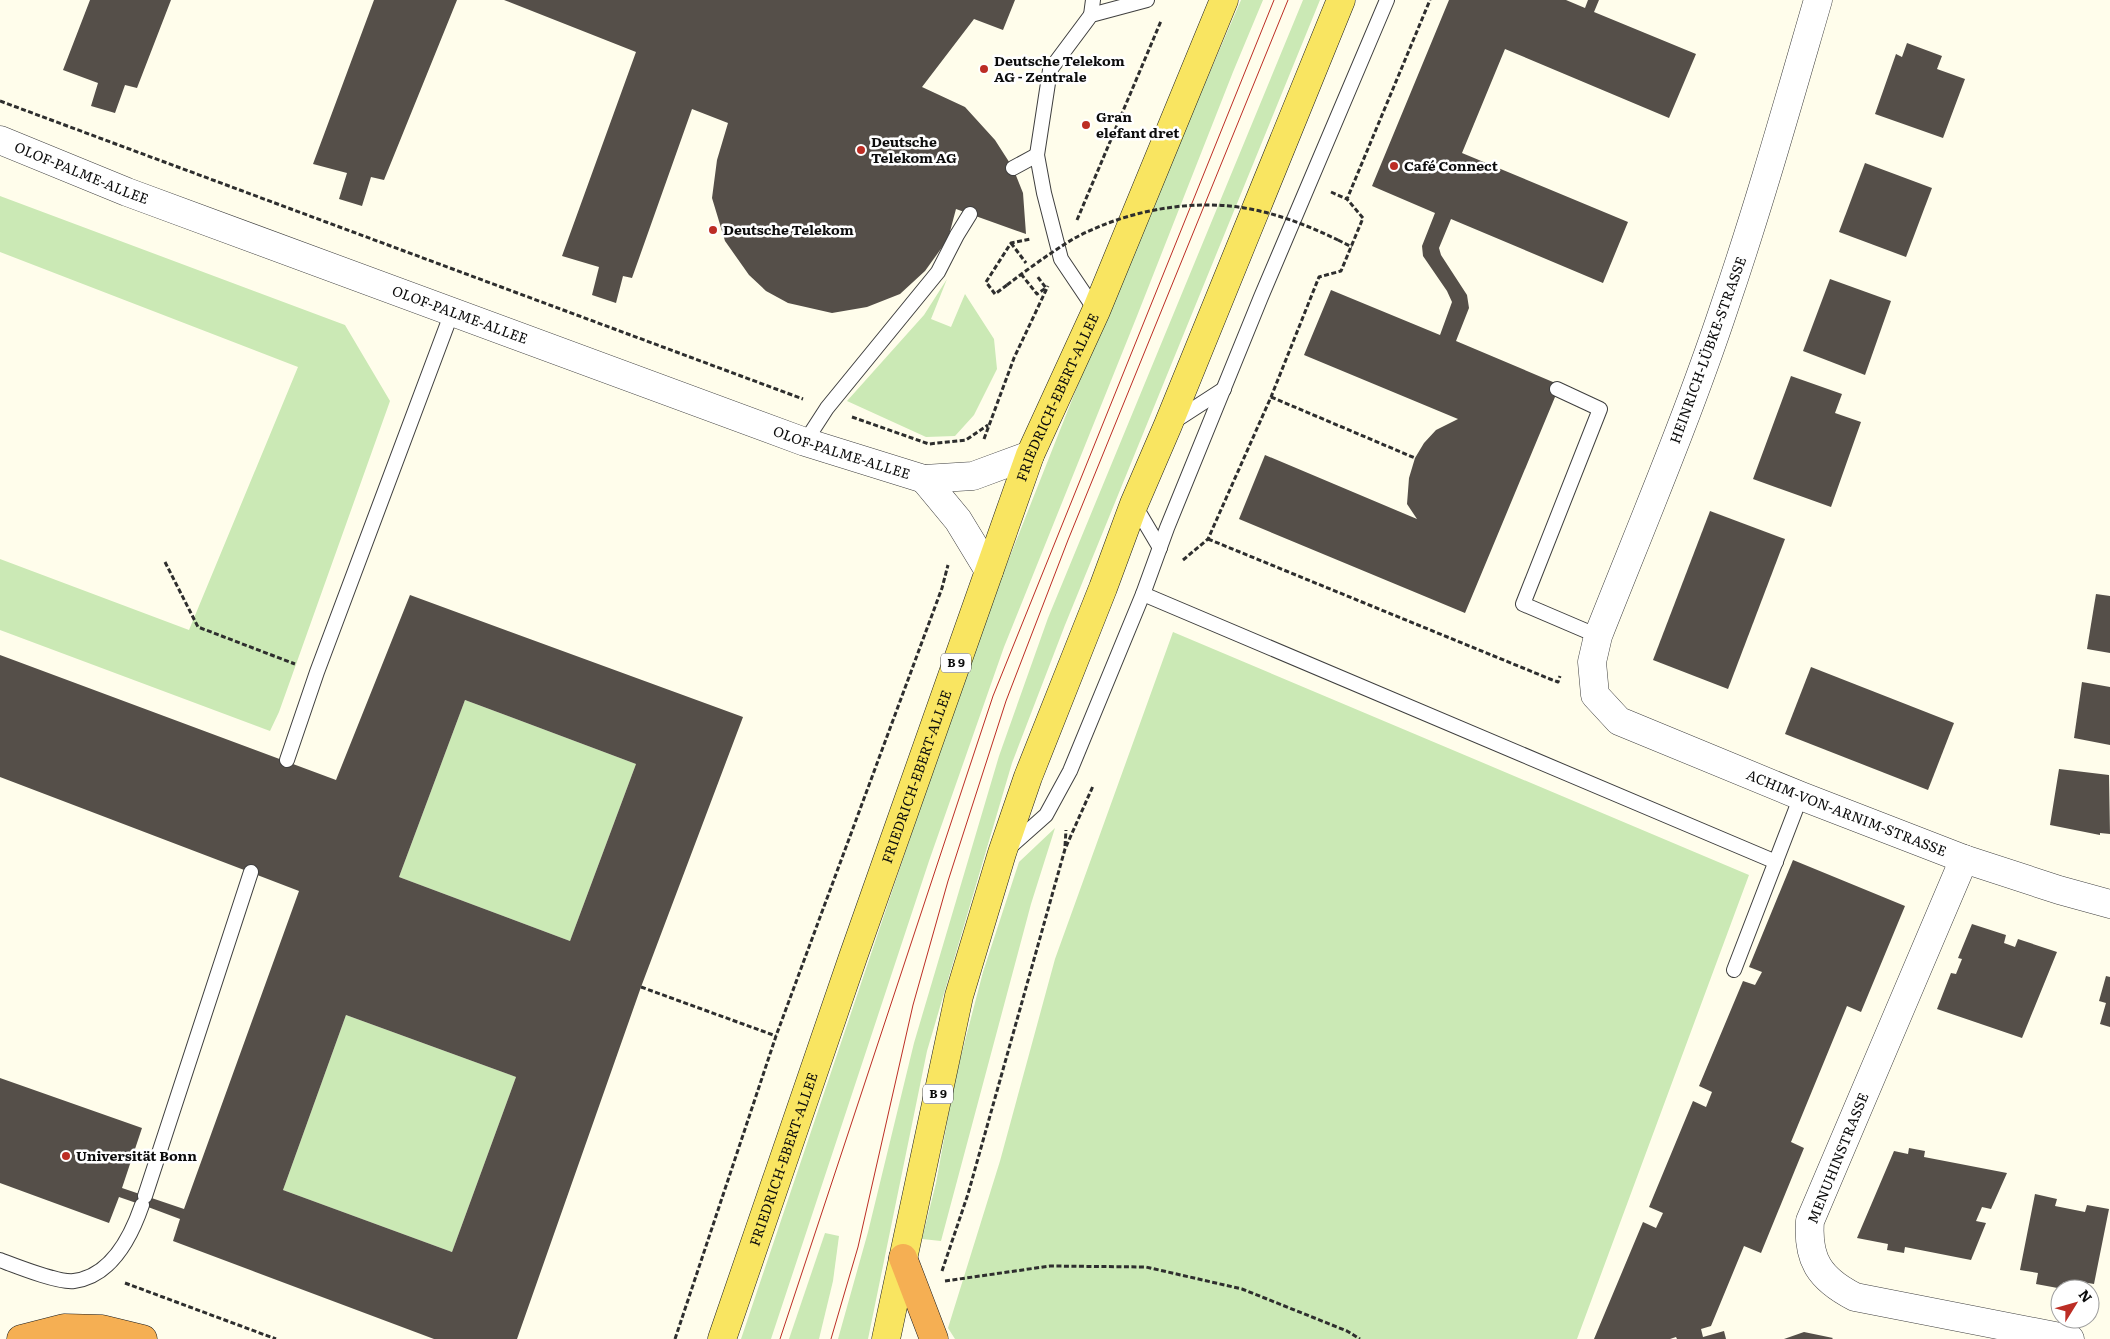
<svg xmlns="http://www.w3.org/2000/svg" width="2110" height="1339" font-family="Literata,serif">
<rect width="100%" height="100%" fill="#fffdeb"/>
<g fill="#cbe9b5">
<polygon points="1241,0 1263,0 1233,72 1137,316 1004,647 929,861 771,1339 741,1339 978,637 1110,304"/>
<polygon points="1303,0 1320,0 1065,625 1012,763 927,1051 868,1339 838,1339 868,1232 914,1043 999,756 1048,618"/>
<polygon points="0,196 345,325 390,401 279,712 270,731 0,630 0,559 189,630 298,367 0,252"/>
<polygon points="947,279 931,319 951,327 965,294 994,339 997,369 974,415 955,436 926,437 847,401 924,315"/>
<polygon points="1173,632 1749,875 1577,1339 955,1339 948,1328 1000,1161 1055,959"/>
<polygon points="465,700 636,764 570,941 399,877"/>
<polygon points="1055,828 1031,904 941,1241 922,1239 936,1183 955,1079 983,972 1019,862"/>
<polygon points="346,1015 516,1077 452,1252 283,1190"/>
<polygon points="825,1233 839,1236 833,1281 819,1339 789,1339"/>
</g>
<g fill="#554f49" fill-rule="evenodd">
<polygon points="90,0 171,0 137,88 125,85 115,113 91,106 98,83 63,70"/>
<polygon points="374,0 457,0 384,180 371,177 362,206 339,199 347,173 313,164"/>
<polygon points="504,0 1015,0 1003,30 974,19 922,87 965,107 995,140 1013,168 1023,193 1026,234 956,209 948,239 925,271 900,294 867,307 832,313 788,303 766,291 749,275 725,241 712,198 717,160 728,123 692,109 632,278 623,276 616,303 592,295 599,267 562,256 636,52"/>
<polygon points="1449,0 1566,0 1585,8 1588,0 1599,0 1594,12 1696,54 1669,118 1505,49 1462,153 1628,222 1603,283 1451,219 1439,248 1441,255 1467,295 1469,308 1456,341 1560,385 1465,613 1239,519 1265,455 1417,519 1407,504 1409,478 1415,458 1424,443 1436,430 1458,419 1304,355 1331,290 1440,335 1452,302 1447,291 1423,256 1422,246 1435,213 1372,186"/>
<polygon points="1907,43 1942,56 1937,69 1965,79 1943,138 1875,114 1896,54 1902,57"/>
<polygon points="1865,163 1932,188 1906,257 1839,232"/>
<polygon points="1830,279 1891,301 1865,375 1803,351"/>
<polygon points="1791,376 1842,394 1835,413 1861,422 1831,507 1753,479"/>
<polygon points="1710,511 1785,539 1728,689 1653,660"/>
<polygon points="2096,594 2110,596 2110,653 2087,649"/>
<path d="M410,595L743,717L641,987L517,1339H434L173,1241L180,1219L148,1207L119,1197L109,1223L0,1183V1078L142,1128L122,1188L184,1209L299,891L0,777V655L336,780ZM465,700L636,764L570,941L399,877ZM346,1015L516,1077L452,1252L283,1190Z"/>
<polygon points="1811,667 1954,723 1928,790 1785,734"/>
<polygon points="2082,682 2110,687 2110,745 2074,738"/>
<polygon points="2059,769 2109,775 2110,834 2100,833 2100,835 2050,825"/>
<polygon points="1793,860 1905,906 1861,1012 1847,1006 1791,1142 1804,1148 1761,1253 1744,1246 1711,1326 1701,1329 1703,1337 1724,1331 1726,1339 1677,1339 1676,1337 1670,1339 1594,1339 1643,1222 1656,1228 1663,1213 1649,1207 1693,1101 1706,1107 1712,1092 1699,1086 1743,981 1755,985 1762,972 1749,967"/>
<polygon points="1972,924 2006,935 2004,943 2015,947 2018,939 2057,952 2022,1038 1937,1009 1951,973 1956,974 1962,959 1958,958"/>
<polygon points="2106,976 2110,977 2110,1027 2100,1024 2106,1003 2099,1001"/>
<polygon points="1909,1148 1925,1151 1924,1157 2007,1173 1991,1209 1982,1207 1976,1221 1986,1223 1971,1260 1905,1247 1904,1253 1887,1250 1888,1244 1857,1238 1894,1151 1908,1154"/>
<polygon points="2035,1194 2057,1199 2055,1206 2085,1212 2087,1205 2109,1209 2094,1284 2076,1281 2074,1289 2063,1289 2036,1284 2038,1273 2020,1270"/>
<polygon points="1804,1332 1833,1338 1832,1339 1784,1339"/>
</g>
<g fill="none" stroke-linecap="round" stroke-linejoin="round">
<g stroke="#3f3f3f" stroke-width="16">
<g id="service">
<polyline points="1091,15 1093,0"/>
<polyline points="1013,168 1037,155"/>
<polyline points="1096,311 1061,259 1044,193 1037,155 1050,70 1091,15 1147,0"/>
<polyline points="1557,389 1600,409 1523,604 1598,636"/>
<polyline points="1173,422 1224,389"/>
<polyline points="805,442 827,408 938,272 957,235 970,214"/>
<polyline points="1134,504 1160,548"/>
<polyline points="1143,594 1776,862"/>
<polyline points="287,760 317,672 452,312"/>
<polyline points="1010,847 1046,815 1070,771 1143,594 1167,528 1261,297 1387,0"/>
<polyline points="1734,970 1801,796"/>
<polyline points="145,1196 251,872"/>
<path d="M0,1260C16,1266 58,1283 74,1281C112,1276 131,1237 142,1205"/>
</g>
</g>
<g stroke="#3f3f3f" stroke-width="29">
<g id="minor">
<path id="s1" d="M1818,0C1788,103 1759,206 1724,308C1687,419 1641,527 1598,636L1592,662L1595,695L1619,721L1801,796L1964,859L2059,890L2110,904"/>
<path id="s2" d="M0,140L127,192L805,442L924,479L973,476L1030,455"/>
<polyline points="924,479 958,520 989,571"/>
<path d="M1964,859L1810,1221C1807,1260 1820,1279 1855,1297L2070,1339"/>
</g>
</g>
<g stroke="#1d1d1d" stroke-width="29">
<g id="primary">
<path id="s3" d="M722,1339L853,957L1030,455L1096,311L1224,0"/>
<polyline points="886,1339 959,996 1002,853 1028,777 1103,588 1134,504 1168,425 1341,0"/>
</g>
</g>
<g stroke="#1d1d1d" stroke-width="29">
<g id="motorway">
<polyline points="903,1258 934,1339"/>
<polyline points="21,1339 64,1328 102,1329 143,1339"/>
</g>
</g>
<g stroke="#2e2e2e" stroke-width="3" stroke-dasharray="5 2.5" stroke-linecap="butt">
<polyline points="0,101 803,399"/>
<polyline points="1331,192 1347,199"/>
<polyline points="1077,220 1161,21"/>
<polyline points="1338,240 1352,247"/>
<polyline points="1011,243 1026,263"/>
<polyline points="1021,274 1037,294 1046,288 1037,276"/>
<polyline points="1007,285 995,294 986,282 1011,243 1031,239"/>
<polyline points="1271,397 1415,458"/>
<polyline points="852,417 929,444 966,440 988,425"/>
<polyline points="984,439 1014,358 1048,286"/>
<polyline points="1208,539 1550,679 1558,682 1560,676"/>
<polyline points="1183,560 1208,539 1271,397 1319,277 1341,271 1363,218 1347,199 1430,0"/>
<polyline points="165,562 198,627 295,664"/>
<polyline points="1065,846 1066,830"/>
<polyline points="641,987 776,1036"/>
<polyline points="942,1271 968,1194 1065,849 1093,786"/>
<polyline points="945,1281 1050,1266 1146,1267 1242,1289 1347,1331 1360,1339"/>
<polyline points="125,1283 276,1339"/>
<polyline points="675,1339 776,1036 942,588 948,565"/>
</g>
<use href="#service" stroke="#fff" stroke-width="14"/>
<use href="#minor" stroke="#fff" stroke-width="28"/>
<use href="#primary" stroke="#f9e561" stroke-width="28"/>
<use href="#motorway" stroke="#f5af53" stroke-width="28"/>
<g stroke="#bc2d24" stroke-width="1">
<polyline points="780,1339 993,696 1274,0"/>
<polyline points="831,1339 858,1247 913,1005 948,881 1006,701 1068,540 1288,0"/>
</g>
<path stroke="#2e2e2e" stroke-width="3" stroke-dasharray="5 2.5" stroke-linecap="butt" d="M1007,285C1028,269 1050,253 1073,239C1126,210 1196,197 1255,210C1284,216 1311,227 1338,240"/>
</g>
<g fill="#bc2d24" stroke="#fff" stroke-width="2">
<circle cx="984" cy="69" r="5"/>
<circle cx="1086" cy="125" r="5"/>
<circle cx="861" cy="150" r="5"/>
<circle cx="1394" cy="166" r="5"/>
<circle cx="713" cy="230" r="5"/>
<circle cx="66" cy="1156" r="5"/>
</g>
<g text-anchor="middle" stroke-width="5" stroke-linejoin="round" paint-order="stroke">
<g fill="#fff" stroke="#555" stroke-width="1">
<rect x="941" y="653.5" width="30" height="19" rx="4"/>
<rect x="923" y="1084.5" width="30" height="19" rx="4"/>
</g>
<g font-size="12" font-weight="bold" fill="#0c0c0c">
<text x="956" y="667">B 9</text>
<text x="938" y="1098">B 9</text>
</g>
<g font-size="14" font-weight="bold" fill="#0c0c0c" stroke="#fff" text-anchor="start">
<text x="994" y="66">Deutsche Telekom<tspan x="994" dy="16">AG - Zentrale</tspan></text>
<text x="1096" y="122">Gran<tspan x="1096" dy="16">elefant dret</tspan></text>
<text x="871" y="147">Deutsche<tspan x="871" dy="16">Telekom AG</tspan></text>
<text x="1404" y="171">Café Connect</text>
<text x="723" y="235">Deutsche Telekom</text>
<text x="76" y="1161">Universität Bonn</text>
</g>
<g font-size="14" fill="#0c0c0c" stroke="#fff">
<text dy="5" stroke="none"><textPath href="#s2" startOffset="88">OLOF-PALME-ALLEE</textPath></text>
<text dy="5" stroke="none"><textPath href="#s2" startOffset="492">OLOF-PALME-ALLEE</textPath></text>
<text transform="translate(1708 350) rotate(-70)" y="5">HEINRICH-LÜBKE-STRASSE</text>
<text dy="5" stroke="none"><textPath href="#s3" startOffset="1000">FRIEDRICH-EBERT-ALLEE</textPath></text>
<text dy="5" stroke="none"><textPath href="#s2" startOffset="898">OLOF-PALME-ALLEE</textPath></text>
<text dy="5" stroke="none"><textPath href="#s3" startOffset="595">FRIEDRICH-EBERT-ALLEE</textPath></text>
<text dy="5" stroke="none"><textPath href="#s1" startOffset="1014">ACHIM-VON-ARNIM-STRASSE</textPath></text>
<text transform="translate(1838 1158) rotate(-68)" y="5">MENUHINSTRASSE</text>
<text dy="5" stroke="none"><textPath href="#s3" startOffset="190">FRIEDRICH-EBERT-ALLEE</textPath></text>
</g>
</g>
<g transform="translate(2075 1304) rotate(53)"><circle r="24" fill="#ffffff" stroke="#9e9e9e"/>
<path d="M0-4L9 19L0 12L-9 19Z" fill="#bc2d24"/>
<text y="-8" font-size="14" font-weight="bold" text-anchor="middle" fill="#0c0c0c">N</text>
</g>
</svg>
